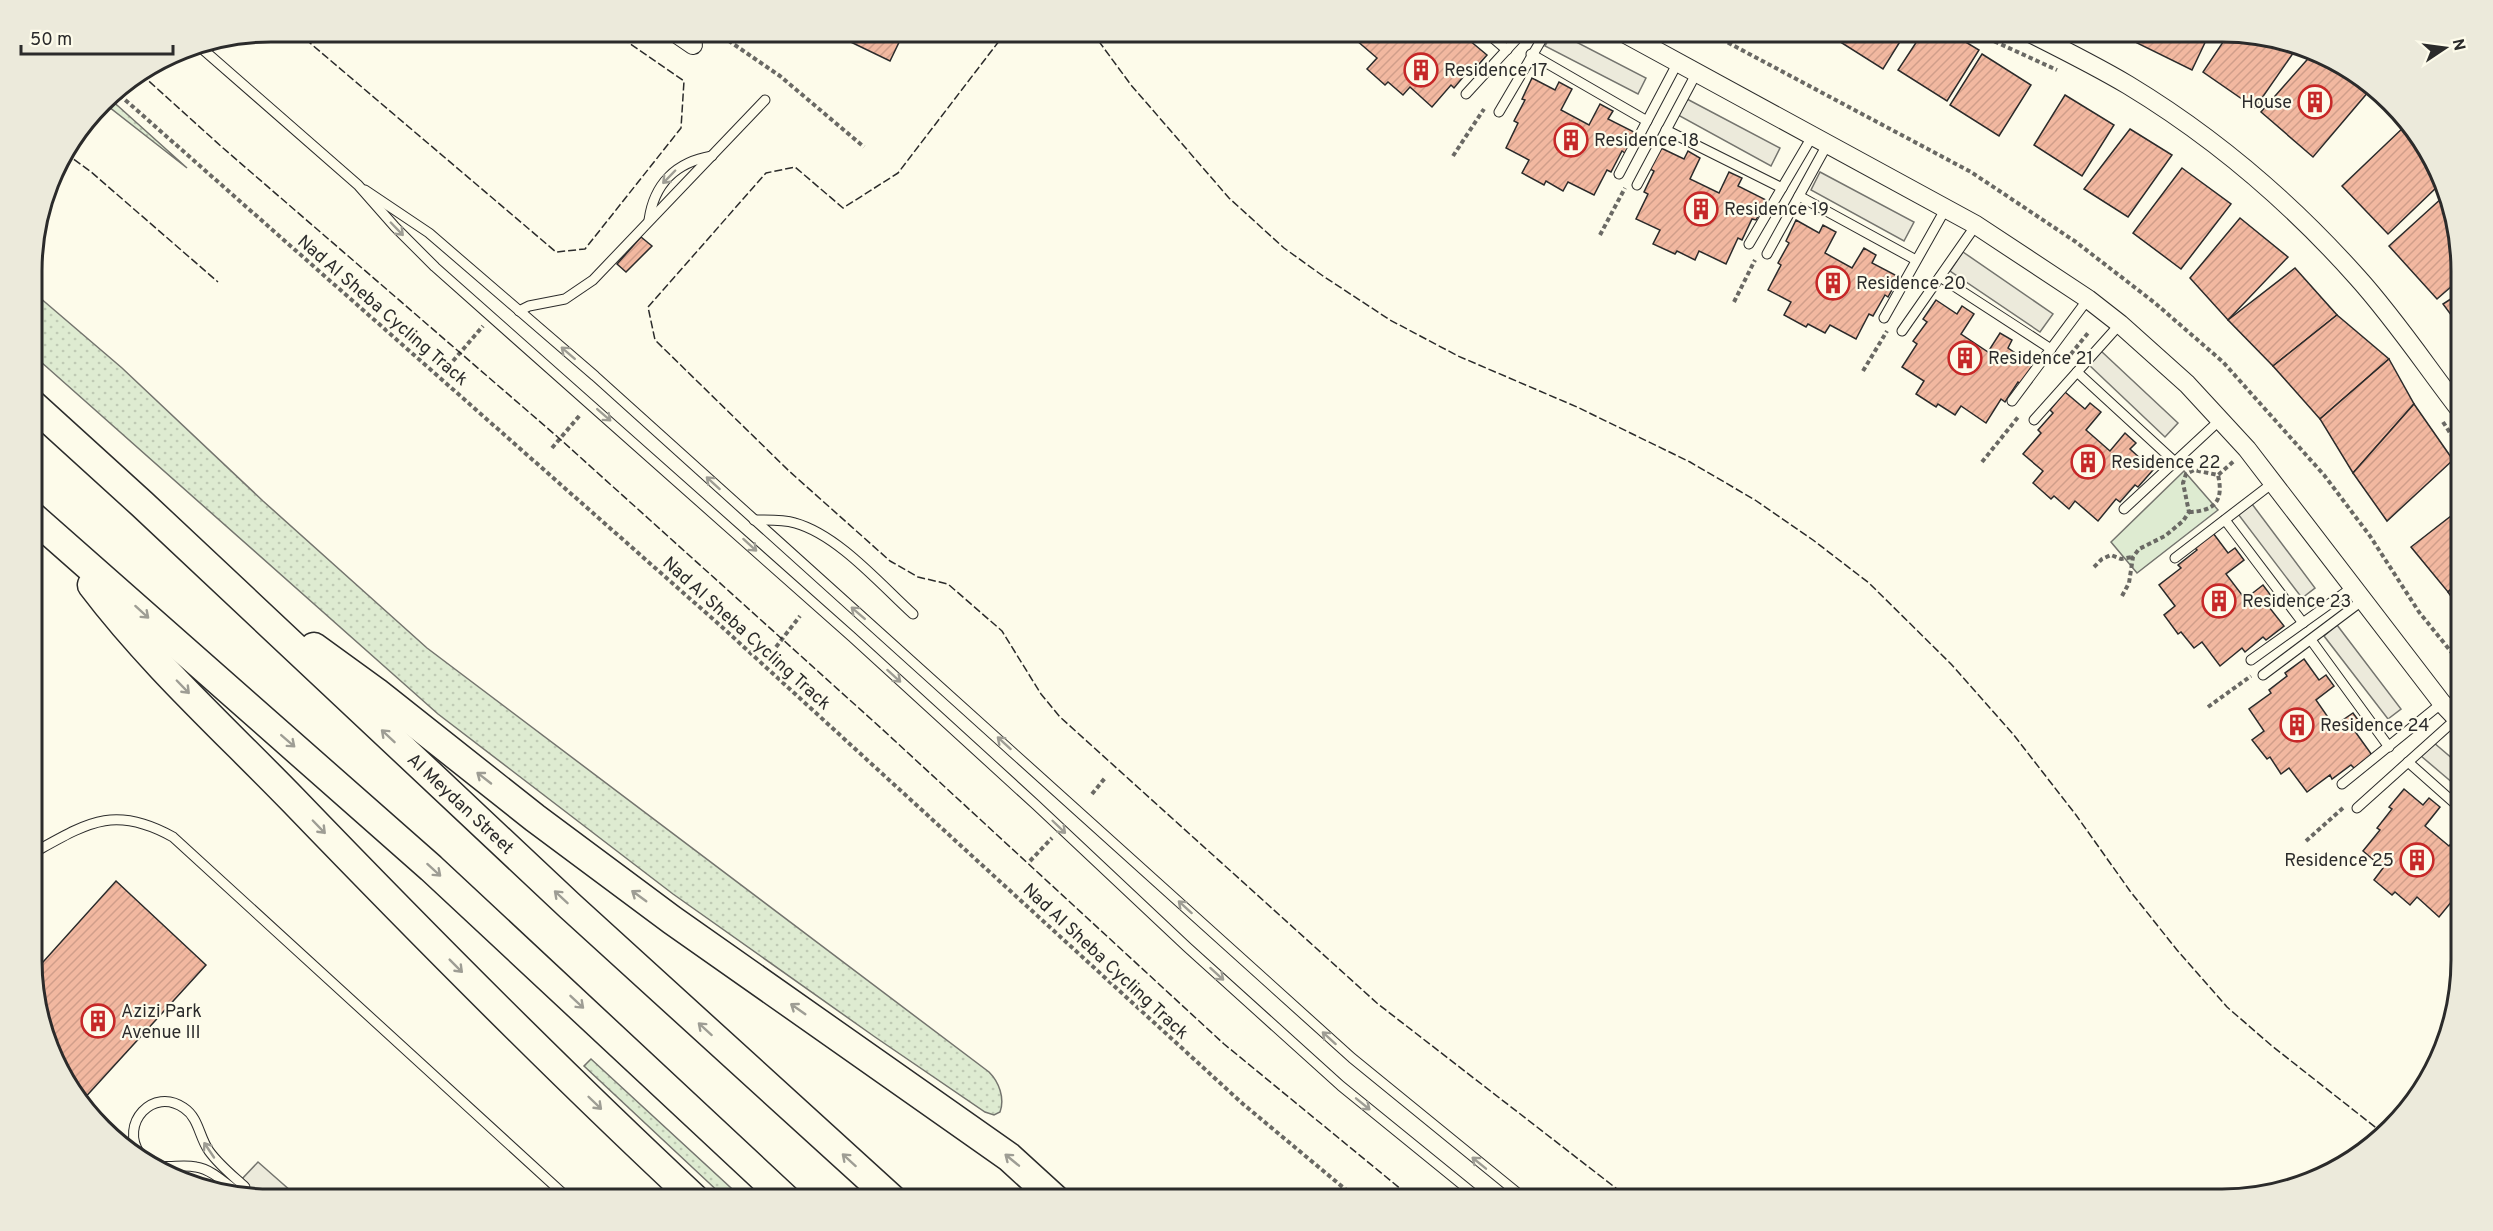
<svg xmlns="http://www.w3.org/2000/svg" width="2493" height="1231" font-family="Overpass,sans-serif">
<defs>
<pattern id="garden-dots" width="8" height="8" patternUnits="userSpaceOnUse" patternTransform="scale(1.5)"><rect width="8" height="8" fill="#deebd1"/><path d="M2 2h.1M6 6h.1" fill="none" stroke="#bfcab4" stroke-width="1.8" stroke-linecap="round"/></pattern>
<pattern id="building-hatch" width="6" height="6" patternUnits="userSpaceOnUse" patternTransform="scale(1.5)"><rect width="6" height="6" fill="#f2b8a0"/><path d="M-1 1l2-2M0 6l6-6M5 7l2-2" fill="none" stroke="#d09e8a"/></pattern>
</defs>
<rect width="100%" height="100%" fill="#fdfbea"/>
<polygon fill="#deebd1" stroke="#74746e" stroke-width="1.5" points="2184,471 2218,510 2137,573 2111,542"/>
<g fill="url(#garden-dots)" stroke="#74746e" stroke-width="1.5">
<polygon points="108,97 187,168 104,103"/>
<path d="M32,291L122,368L263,501L427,648L989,1072C999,1082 1005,1098 1000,1112L994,1115L985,1112L875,1037L673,894L438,714L32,354Z"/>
<polygon points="591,1059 743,1199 727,1199 724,1197 584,1066"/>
</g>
<g fill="#eceadb" stroke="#74746e" stroke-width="1.5">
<polygon points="1553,32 1557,32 1646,78 1638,94 1545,46"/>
<polygon points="1687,99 1780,148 1771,166 1678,115"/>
<polygon points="1820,172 1914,222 1904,241 1811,190"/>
<polygon points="1963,252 2053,314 2040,332 1950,271"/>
<polygon points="2101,351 2178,423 2165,437 2088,364"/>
<polygon points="2252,504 2315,588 2302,598 2238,514"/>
<polygon points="2337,625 2401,709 2388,719 2324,636"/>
<polygon points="2433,742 2461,766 2461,790 2421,756"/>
<polygon points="258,1162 300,1199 271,1199 260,1197 241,1180"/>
</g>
<g fill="url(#building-hatch)" stroke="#2b2b2b" stroke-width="1.5">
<polygon points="830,32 904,32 890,61"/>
<polygon points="1364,32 1438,32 1443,36 1447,32 1466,32 1463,35 1487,55 1472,72 1469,70 1454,88 1451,85 1432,107 1410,87 1403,95 1388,82 1385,85 1367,69 1377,58 1356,40"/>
<polygon points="1838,32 1906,32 1883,69 1834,38"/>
<polygon points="1923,32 1949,32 1979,50 1947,101 1898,70"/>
<polygon points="2142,32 2210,32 2192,70 2137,43"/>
<polygon points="2229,33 2296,49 2255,108 2203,72"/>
<polygon points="2313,53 2327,56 2334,61 2369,91 2313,157 2261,112"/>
<polygon points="1982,54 2031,85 1999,136 1950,105"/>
<polygon points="1532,78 1555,90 1559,82 1572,89 1561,110 1589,125 1600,104 1613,111 1608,119 1636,133 1625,153 1622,151 1611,172 1607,170 1594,195 1568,182 1563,191 1546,181 1544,185 1522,173 1529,160 1506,148 1518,123 1514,121 1525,100 1522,99"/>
<polygon points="2065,95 2114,125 2082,176 2034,145"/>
<polygon points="2406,125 2422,142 2439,185 2388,234 2342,186"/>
<polygon points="2130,129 2172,155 2128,217 2084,189"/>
<polygon points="1661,148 1684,159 1688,151 1700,158 1690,179 1719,193 1729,172 1742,178 1738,186 1766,200 1756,220 1752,219 1742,240 1738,238 1726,264 1699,251 1695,260 1677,251 1675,254 1653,244 1660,230 1636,219 1648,194 1644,192 1654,171 1650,169"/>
<polygon points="2182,168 2231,204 2181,269 2133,233"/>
<polygon points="2443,197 2459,240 2460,279 2437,299 2389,246"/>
<polygon points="2240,218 2288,257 2228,320 2190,278"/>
<polygon points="1796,220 1819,233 1823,225 1836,232 1825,253 1852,268 1864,248 1876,255 1872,263 1899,277 1888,297 1885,295 1873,316 1869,314 1856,339 1830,325 1825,333 1808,324 1806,327 1784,315 1791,302 1768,290 1781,265 1778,263 1789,243 1786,241"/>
<polygon points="641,237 652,246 626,272 617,264"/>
<polygon points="2295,268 2337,315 2273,366 2228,320"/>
<polygon points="2460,293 2460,327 2443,304"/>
<polygon points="1936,300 1957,314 1962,306 1974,314 1961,334 1988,352 2000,333 2012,340 2008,348 2033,365 2021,384 2018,382 2005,402 2001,399 1986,423 1961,406 1955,415 1938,404 1936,407 1916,394 1924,381 1902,367 1917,344 1913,341 1927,322 1923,319"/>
<polygon points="2337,315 2389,359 2320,419 2273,366"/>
<polygon points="2389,359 2414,404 2353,473 2320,419"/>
<polygon points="2065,392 2085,409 2090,403 2101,412 2086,430 2110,451 2125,433 2136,443 2130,449 2153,470 2138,487 2135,485 2120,502 2116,499 2098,521 2075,501 2069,509 2054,496 2051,499 2033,483 2043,471 2023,454 2041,433 2038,430 2053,413 2050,410"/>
<polygon points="2414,404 2453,460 2387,521 2353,473"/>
<polygon points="2460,509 2460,580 2448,592 2411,547"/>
<polygon points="2213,533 2228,553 2235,548 2244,560 2226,574 2245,599 2263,585 2272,597 2265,602 2284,626 2266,640 2263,637 2245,652 2242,648 2220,666 2202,642 2194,648 2181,632 2178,634 2164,615 2175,606 2159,585 2181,568 2178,565 2197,550 2194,547"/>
<polygon points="2460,580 2461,611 2448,592"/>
<polygon points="2304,659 2319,680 2326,675 2334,686 2316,700 2334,726 2353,713 2361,724 2354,730 2372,755 2354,768 2351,765 2332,779 2330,775 2307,792 2289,768 2281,774 2270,757 2267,759 2252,740 2264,731 2249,709 2271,693 2269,690 2287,676 2285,673"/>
<polygon points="2404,789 2423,805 2429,798 2440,807 2425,826 2449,846 2461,832 2461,897 2457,895 2439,917 2417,897 2410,905 2395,892 2392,895 2374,880 2383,868 2363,851 2380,830 2377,828 2392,809 2389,807"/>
<polygon points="116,881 206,965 81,1102 50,1052 34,991 34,972"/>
</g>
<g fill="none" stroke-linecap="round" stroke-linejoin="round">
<g stroke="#2b2b2b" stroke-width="11">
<g id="lane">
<polyline points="1486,32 1507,50"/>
<polyline points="693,45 701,32"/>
<polyline points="199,46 358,185 395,227 435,267 852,637 1036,805 1187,947 1341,1086 1480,1199"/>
<polyline points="1531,54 1647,121"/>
<polyline points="1466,94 1523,32"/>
<polyline points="1499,112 1546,32"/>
<polyline points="1666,130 1782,188"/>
<polyline points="1619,174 1678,62"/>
<polyline points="1637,185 1697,72"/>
<polyline points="365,190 429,233 595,376 1352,1058 1525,1199"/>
<polyline points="1799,196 1916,260"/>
<path d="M649,220C654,184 676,162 712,156"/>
<polyline points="1749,244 1813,135"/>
<polyline points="1767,254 1828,143"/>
<polyline points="1940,277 2051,349"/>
<polyline points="519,311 529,306 565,299 593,280 765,100"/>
<polyline points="1884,318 1946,208"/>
<polyline points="1902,331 1976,225"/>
<polyline points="2077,372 2175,462"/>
<polyline points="2012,401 2088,299"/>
<polyline points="2034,420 2120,324"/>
<polyline points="2124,509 2221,419"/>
<path d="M754,520C767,520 782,519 795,523C838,535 880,584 913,614"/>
<polyline points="2225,520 2303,623"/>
<polyline points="2175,558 2274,482"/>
<polyline points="2311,640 2389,747"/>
<polyline points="2251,660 2353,587"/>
<polyline points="2263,675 2363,600"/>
<polyline points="2408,762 2461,809"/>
<polyline points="2342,784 2442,703"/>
<polyline points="2357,808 2456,719"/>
<path d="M33,853C87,823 114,804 173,837L569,1199"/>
<path d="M140,1154C119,1124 153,1086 184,1108C199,1118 199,1137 209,1151C219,1165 233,1176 245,1187L244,1193"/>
<path d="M153,1165C168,1169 181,1164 196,1167C211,1169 225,1183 237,1192"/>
</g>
</g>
<g stroke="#2b2b2b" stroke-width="20">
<g id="street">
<polyline points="674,32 693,45"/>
<polyline points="1622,32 1976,225 2088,299 2120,324 2187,384 2247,449 2442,703 2461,723"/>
<path d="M2028,32C2062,49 2096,66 2128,85C2214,137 2291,203 2357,277C2395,319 2426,366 2460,410"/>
</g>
</g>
<g stroke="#2b2b2b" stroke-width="31">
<g id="primary">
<path id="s1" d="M32,404L142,504L570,906L892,1199"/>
<polyline points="33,517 431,868 786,1199"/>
<path d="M92,585C151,663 225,730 293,800C424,936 557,1070 695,1199"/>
<polyline points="314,647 376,692 535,818 672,920 1009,1157 1055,1199"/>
</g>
</g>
<g stroke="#6a6964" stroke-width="4" stroke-dasharray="4.5 3" stroke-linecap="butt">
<polyline points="716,32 780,76 864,147"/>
<polyline points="1708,32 1971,172 2076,242 2155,303 2223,362 2324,475 2370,536 2419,612 2461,664"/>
<polyline points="1974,32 2057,70"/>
<polyline points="1577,36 1580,32"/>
<polyline points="114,90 722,627 1243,1104 1357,1199"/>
<polyline points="1453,156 1484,109"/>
<polyline points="1600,235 1625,188"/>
<polyline points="1734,302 1755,260"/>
<polyline points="2066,360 2088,333"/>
<polyline points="453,361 483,326"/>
<polyline points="1863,371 1887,331"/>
<polyline points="2443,422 2460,448"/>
<polyline points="552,448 580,415"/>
<polyline points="1982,462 2019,416"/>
<path d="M2189,512C2215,511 2224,501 2218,475"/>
<polyline points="2094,567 2102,559 2111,555 2121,559 2133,557"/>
<polyline points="2122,596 2129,583 2133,557 2139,549 2165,536 2183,521 2189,512 2183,483 2186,474 2194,470 2218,475 2234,461"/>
<polyline points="776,647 800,616"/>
<polyline points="2208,707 2251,676"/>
<polyline points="1092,794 1105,778"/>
<polyline points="2306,841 2343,808"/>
<polyline points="1030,861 1052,838"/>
</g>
<use href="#lane" stroke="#fdfbea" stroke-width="9"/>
<use href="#street" stroke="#fdfbea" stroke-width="18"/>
<use href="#primary" stroke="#fdfbea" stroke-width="28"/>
<g stroke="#2b2b2b" stroke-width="1.5" stroke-dasharray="8 3" stroke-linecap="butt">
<polyline points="297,32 556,252 585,249 681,128 684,81 613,32"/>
<polyline points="1006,32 898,173 843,208 795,167 766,173 648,307 655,340 789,471 890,561 918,577 948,584 1002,631 1041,694 1060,717 1378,1004 1630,1199"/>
<polyline points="1092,32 1131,85 1229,198 1284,248 1323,276 1390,320 1458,356 1577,407 1690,462 1755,500 1813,540 1869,583 1951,664 2013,734 2076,815 2130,891 2177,950 2227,1007 2272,1046 2384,1134"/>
<polyline points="141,74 223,148 560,439 882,729 1224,1044 1413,1199"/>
<polyline points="65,153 90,171 218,282"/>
</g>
</g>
<defs><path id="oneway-shaft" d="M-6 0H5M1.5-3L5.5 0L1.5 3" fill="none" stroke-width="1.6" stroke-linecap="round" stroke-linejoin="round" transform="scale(1.5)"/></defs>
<g stroke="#9e9d94">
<use href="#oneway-shaft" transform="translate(669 177) rotate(134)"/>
<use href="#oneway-shaft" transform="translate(397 229) rotate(46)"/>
<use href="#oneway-shaft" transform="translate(568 353) rotate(-139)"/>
<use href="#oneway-shaft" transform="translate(604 415) rotate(41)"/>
<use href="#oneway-shaft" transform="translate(713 483) rotate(-138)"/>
<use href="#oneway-shaft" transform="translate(750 545) rotate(42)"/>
<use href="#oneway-shaft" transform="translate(142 612) rotate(42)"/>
<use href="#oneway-shaft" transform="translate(858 613) rotate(-139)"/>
<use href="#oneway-shaft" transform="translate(894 676) rotate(42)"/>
<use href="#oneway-shaft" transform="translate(183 687) rotate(46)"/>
<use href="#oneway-shaft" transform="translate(388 736) rotate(-137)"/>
<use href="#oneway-shaft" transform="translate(288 741) rotate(41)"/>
<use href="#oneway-shaft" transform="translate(1004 743) rotate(-138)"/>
<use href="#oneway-shaft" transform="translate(484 778) rotate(-142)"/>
<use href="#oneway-shaft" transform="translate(319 827) rotate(46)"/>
<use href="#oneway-shaft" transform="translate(1059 827) rotate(44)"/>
<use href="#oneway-shaft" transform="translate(434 870) rotate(42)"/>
<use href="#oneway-shaft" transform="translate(639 896) rotate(-144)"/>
<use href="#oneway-shaft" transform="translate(561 897) rotate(-137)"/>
<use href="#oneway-shaft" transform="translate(1185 907) rotate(-138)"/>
<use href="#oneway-shaft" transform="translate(456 966) rotate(45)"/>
<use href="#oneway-shaft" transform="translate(1217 974) rotate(42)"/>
<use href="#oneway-shaft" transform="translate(577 1002) rotate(43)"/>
<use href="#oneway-shaft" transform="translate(798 1009) rotate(-145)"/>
<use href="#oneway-shaft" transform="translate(705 1029) rotate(-138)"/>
<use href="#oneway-shaft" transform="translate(1329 1038) rotate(-138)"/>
<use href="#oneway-shaft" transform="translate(595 1103) rotate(44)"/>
<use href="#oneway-shaft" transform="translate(1363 1104) rotate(39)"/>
<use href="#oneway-shaft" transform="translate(209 1150) rotate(-124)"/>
<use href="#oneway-shaft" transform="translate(849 1160) rotate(-138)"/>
<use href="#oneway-shaft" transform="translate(1012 1160) rotate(-141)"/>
<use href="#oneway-shaft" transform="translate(1479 1163) rotate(-141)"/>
</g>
<defs>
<g id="building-ring" transform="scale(1.725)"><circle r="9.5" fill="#fdfbea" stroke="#c62828" stroke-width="1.5"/><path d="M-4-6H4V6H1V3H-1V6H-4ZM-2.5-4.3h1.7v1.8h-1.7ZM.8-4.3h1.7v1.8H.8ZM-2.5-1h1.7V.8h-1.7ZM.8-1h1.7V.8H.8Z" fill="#c62828"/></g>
</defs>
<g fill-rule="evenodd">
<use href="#building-ring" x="1421" y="70"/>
<use href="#building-ring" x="2315" y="102"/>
<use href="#building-ring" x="1571" y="140"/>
<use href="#building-ring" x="1701" y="209"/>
<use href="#building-ring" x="1833" y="283"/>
<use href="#building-ring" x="1965" y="358"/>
<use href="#building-ring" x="2088" y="462"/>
<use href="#building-ring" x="2219" y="601"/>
<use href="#building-ring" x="2297" y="725"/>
<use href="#building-ring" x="2417" y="860"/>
<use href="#building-ring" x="98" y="1021"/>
</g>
<g text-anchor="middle" stroke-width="4.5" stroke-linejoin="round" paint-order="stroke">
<g font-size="18" fill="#2b2b2b" stroke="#fdfbea" text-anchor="start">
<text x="1444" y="76">Residence 17</text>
<text x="2292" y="108" text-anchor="end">House</text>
<text x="1594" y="146">Residence 18</text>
<text x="1724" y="215">Residence 19</text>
<text x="1856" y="289">Residence 20</text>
<text x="1988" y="364">Residence 21</text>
<text x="2111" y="468">Residence 22</text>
<text x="2242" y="607">Residence 23</text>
<text x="2320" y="731">Residence 24</text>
<text x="2394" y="866" text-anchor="end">Residence 25</text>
<text x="121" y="1017">Azizi Park<tspan x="121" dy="21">Avenue III</tspan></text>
</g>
<g font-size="18" fill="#2b2b2b" stroke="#fdfbea">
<text transform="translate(383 310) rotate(41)" y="6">Nad Al Sheba Cycling Track</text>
<text transform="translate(747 633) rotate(42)" y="6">Nad Al Sheba Cycling Track</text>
<text dy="6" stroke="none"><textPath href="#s1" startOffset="586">Al Meydan Street</textPath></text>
<text transform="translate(1106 961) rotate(43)" y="6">Nad Al Sheba Cycling Track</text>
</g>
</g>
<path d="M0 0H2493V1231H0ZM271 42H2222A229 229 0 0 1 2451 271V960A229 229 0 0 1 2222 1189H271A229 229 0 0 1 42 960V271A229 229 0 0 1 271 42Z" fill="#eceadb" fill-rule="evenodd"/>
<path fill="none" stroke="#2b2b2b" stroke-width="3" d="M271 42H2222A229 229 0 0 1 2451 271V960A229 229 0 0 1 2222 1189H271A229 229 0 0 1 42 960V271A229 229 0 0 1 271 42Z"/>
<g transform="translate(2445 48) rotate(77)" stroke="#fdfbea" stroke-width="4.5" paint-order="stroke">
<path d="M0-4.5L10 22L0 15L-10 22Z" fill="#2b2b2b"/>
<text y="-9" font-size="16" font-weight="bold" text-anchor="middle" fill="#2b2b2b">N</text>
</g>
<path d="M21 45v9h152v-9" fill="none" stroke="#2b2b2b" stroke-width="3"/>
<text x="30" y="45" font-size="18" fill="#2b2b2b" stroke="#fdfbea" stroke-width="4.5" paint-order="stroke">50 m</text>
</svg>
